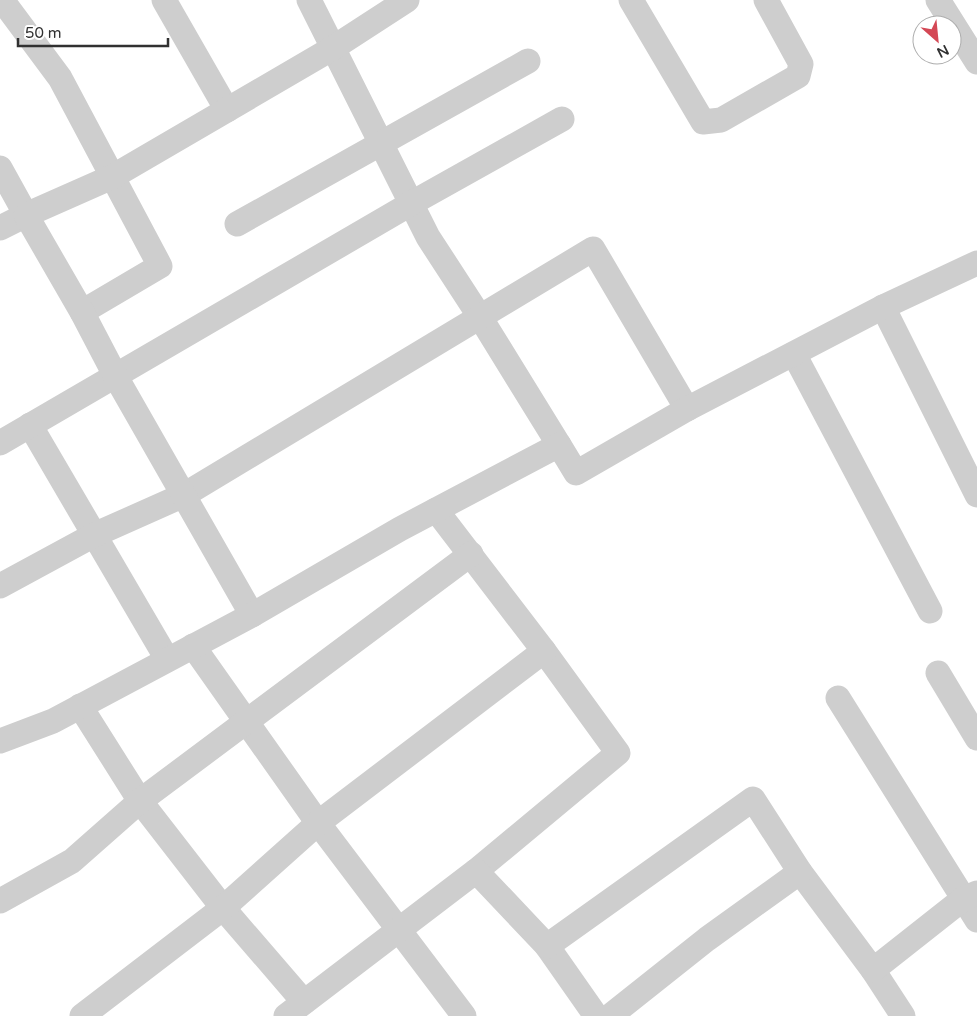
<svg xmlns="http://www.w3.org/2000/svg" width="977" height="1016" font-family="'Varela Round',sans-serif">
<rect width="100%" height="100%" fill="#fff"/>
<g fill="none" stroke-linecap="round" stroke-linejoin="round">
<g stroke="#cecece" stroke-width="25">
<polyline points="2,0 60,78 160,266 82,312"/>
<polyline points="164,0 227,110"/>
<polyline points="309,0 428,237 480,317 559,445"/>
<polyline points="631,0 703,122 721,120 798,76 801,64 766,0"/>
<polyline points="938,0 977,62"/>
<polyline points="0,168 26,215 0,228"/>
<polyline points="237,224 528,61"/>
<polyline points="883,307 977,495"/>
<polyline points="794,354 930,611"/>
<polyline points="30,425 167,659"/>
<polyline points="0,443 412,203 562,119"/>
<polyline points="436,510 544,651 618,753 476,871"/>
<polyline points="0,586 94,535 184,495 593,249 687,409"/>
<polyline points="252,615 116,377 82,312 26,215 112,177 333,48 407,0"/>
<polyline points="193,646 318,823 464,1016"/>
<polyline points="938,673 977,738"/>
<polyline points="838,698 977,920"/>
<polyline points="80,706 140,801 223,908 304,1002"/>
<polyline points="0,741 53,721 252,615 400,529 559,445 576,473 687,409 883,307 977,263"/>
<polyline points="0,901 72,861 140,801 471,554"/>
<polyline points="547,946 596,1016"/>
<polyline points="873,970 903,1016"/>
<polyline points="82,1016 223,908 318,823 544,651"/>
<polyline points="286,1016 476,871 547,946 753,799 800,872 873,970 963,899 977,893"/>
<polyline points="610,1016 707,939 800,872"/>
</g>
</g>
<g transform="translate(937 40) rotate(153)"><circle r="24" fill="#ffffff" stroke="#adadad"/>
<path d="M0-4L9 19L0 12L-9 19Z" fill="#d44855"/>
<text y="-8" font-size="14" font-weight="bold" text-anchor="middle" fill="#313131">N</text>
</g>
<path d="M18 38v8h150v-8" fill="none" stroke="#313131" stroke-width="2.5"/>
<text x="25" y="38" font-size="15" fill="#313131" stroke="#ffffff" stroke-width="4" paint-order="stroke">50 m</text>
</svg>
